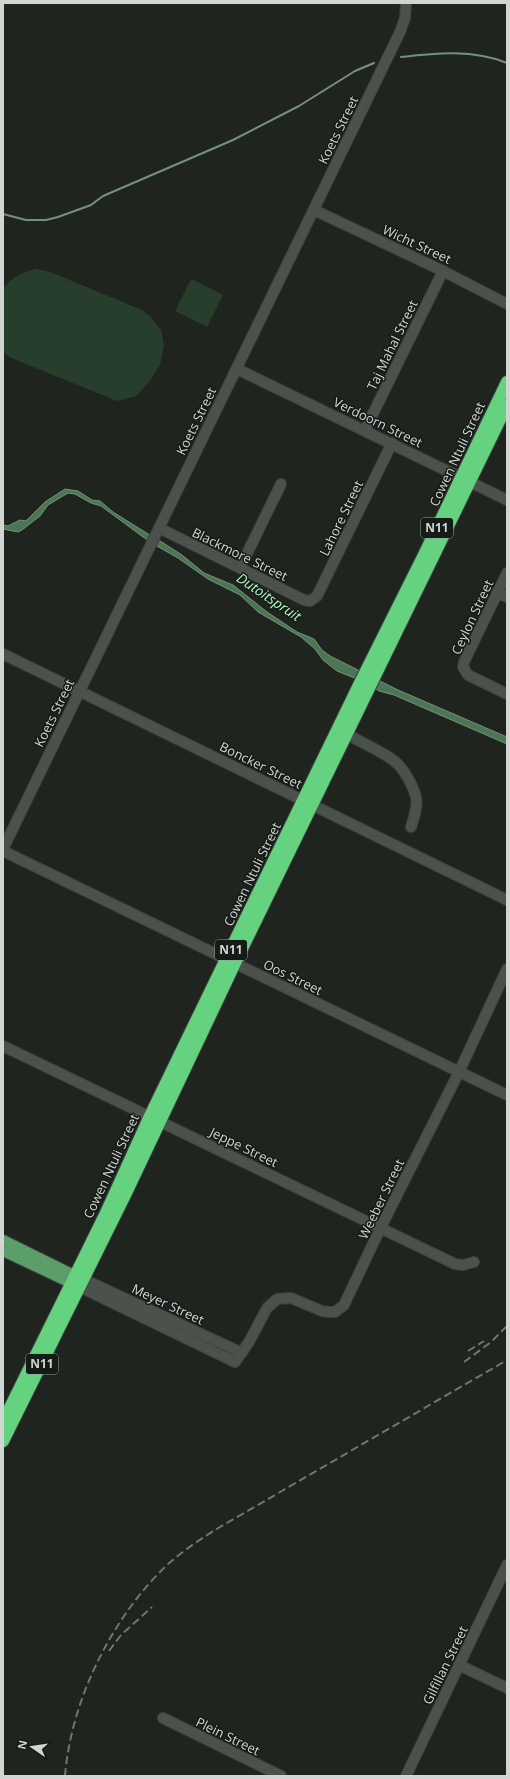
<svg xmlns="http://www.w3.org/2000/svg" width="510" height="1779" font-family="'Open Sans',sans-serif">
<rect width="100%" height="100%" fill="#1f241f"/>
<g fill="#283e2c">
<path d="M36,269L50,272L142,310L151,317L161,330L164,345L160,365L149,382L136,396L117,401L9,357L3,351V288C13,277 22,272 36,269Z"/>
<polygon points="191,279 223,295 207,327 175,311"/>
</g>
<g fill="#4b7553" stroke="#749279">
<polygon points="65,489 78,491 92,500 100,501 113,512 153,537 150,542 101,506 91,503 75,494 68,493 48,505 40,516 22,530 18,532 3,529 3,525 8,526 20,520 26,521 45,502"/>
<polygon points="157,539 182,555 204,573 233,585 267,612 297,632 314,639 322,650 330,656 398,690 507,737 507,744 394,695 379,691 369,684 337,671 323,660 315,649 301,637 258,612 240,595 208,579 178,558 155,545"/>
</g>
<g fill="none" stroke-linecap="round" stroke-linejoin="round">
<g stroke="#749279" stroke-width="2">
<path d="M401,57C436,53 473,49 507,63"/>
<polyline points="3,214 26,220 46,220 58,217 91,205 103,196 233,140 299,106 355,71 374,63"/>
</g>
<g stroke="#3d413e" stroke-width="12">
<g id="minor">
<polyline points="314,210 443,271 507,304"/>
<polyline points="237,369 507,500"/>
<polyline points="365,430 443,271"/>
<polyline points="159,528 304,600 310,601 317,596 392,443"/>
<polyline points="240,568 281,484"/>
<polyline points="507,573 464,662 463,667 468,675 507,694"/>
<polyline points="497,593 507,597"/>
<polyline points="3,654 507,900"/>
<path d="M347,734C362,743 379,750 393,760C403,767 413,785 416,797C418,806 414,818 411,827"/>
<polyline points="3,849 400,32 405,18 406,3"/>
<polyline points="3,851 507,1095"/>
<polyline points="3,1046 455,1264 463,1265 474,1262"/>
<polyline points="83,1279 242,1353"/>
<polyline points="80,1287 235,1362 249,1342 267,1308 277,1299 291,1298 322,1311 329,1312 335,1312 344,1305 380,1229 459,1072 507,969"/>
<polyline points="459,1665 507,1688"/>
<polyline points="163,1718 281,1776"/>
<polyline points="406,1776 507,1565"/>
</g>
</g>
<g stroke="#3d413e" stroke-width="12">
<g id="major">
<polyline points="3,1240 82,1279"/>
<polyline points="3,1251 77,1286"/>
</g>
</g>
<g stroke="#3d413e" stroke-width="14">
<g id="highway">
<polyline points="3,1422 106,1213 150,1116 358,687 424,555 507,382"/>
<polyline points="3,1441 125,1195 235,963 507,405"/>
</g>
</g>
<use href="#minor" stroke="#4b514b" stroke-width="10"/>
<use href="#major" stroke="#5b9e6b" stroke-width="10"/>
<use href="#highway" stroke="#65d280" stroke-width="12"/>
<g stroke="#717571" stroke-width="2" stroke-dasharray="8 4" stroke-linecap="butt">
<polyline points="468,1351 484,1341"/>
<polyline points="464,1362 491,1342 507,1326"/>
<polyline points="109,1651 121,1635 152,1607"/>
<path d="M65,1776C71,1700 112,1617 168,1564C184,1550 202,1538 220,1527L507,1360"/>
</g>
</g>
<g text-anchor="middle" stroke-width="3" stroke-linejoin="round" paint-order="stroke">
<g fill="#151b16" stroke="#999e9a" stroke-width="1">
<rect x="421" y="518" width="32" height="20" rx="3"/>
<rect x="215" y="940" width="32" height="20" rx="3"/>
<rect x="26" y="1354" width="32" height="20" rx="3"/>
</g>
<g font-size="12" font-weight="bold" fill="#d2d6d3">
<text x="437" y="532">N11</text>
<text x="231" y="954">N11</text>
<text x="42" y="1368">N11</text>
</g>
<g font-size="13" fill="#d2d6d3" stroke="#151b16">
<text transform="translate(338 130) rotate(-64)" y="5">Koets Street</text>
<text transform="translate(417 244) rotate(25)" y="5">Wicht Street</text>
<text transform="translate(392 345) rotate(-64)" y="5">Taj Mahal Street</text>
<text transform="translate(196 421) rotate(-64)" y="5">Koets Street</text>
<text transform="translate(378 422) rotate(26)" y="5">Verdoorn Street</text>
<text transform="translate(457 454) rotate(-65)" y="5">Cowen Ntuli Street</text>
<text transform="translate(341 518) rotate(-64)" y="5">Lahore Street</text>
<text transform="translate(240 554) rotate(26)" y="5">Blackmore Street</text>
<text transform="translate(472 617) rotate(-65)" y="5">Ceylon Street</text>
<text transform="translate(54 713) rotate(-64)" y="5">Koets Street</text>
<text transform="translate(261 765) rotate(26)" y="5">Boncker Street</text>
<text transform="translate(252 874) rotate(-64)" y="5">Cowen Ntuli Street</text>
<text transform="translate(293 977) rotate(26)" y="5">Oos Street</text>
<text transform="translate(244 1147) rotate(26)" y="5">Jeppe Street</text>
<text transform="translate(111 1166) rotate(-65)" y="5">Cowen Ntuli Street</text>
<text transform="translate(381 1199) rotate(-64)" y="5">Weeber Street</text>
<text transform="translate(168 1304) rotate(25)" y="5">Meyer Street</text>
<text transform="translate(445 1665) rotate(-64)" y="5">Gilfillan Street</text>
<text transform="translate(228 1736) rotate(26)" y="5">Plein Street</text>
</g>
<g font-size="14" font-style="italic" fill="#b2f5be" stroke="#151b16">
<text transform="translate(269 597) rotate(34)" y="5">Dutoitspruit</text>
</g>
</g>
<rect width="510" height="1779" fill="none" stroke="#d2d6d3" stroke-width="8"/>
<g transform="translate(32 1747) rotate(283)" stroke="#151b16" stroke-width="3" paint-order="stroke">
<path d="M0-3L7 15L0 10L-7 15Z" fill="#d2d6d3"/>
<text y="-6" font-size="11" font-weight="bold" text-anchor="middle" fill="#d2d6d3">N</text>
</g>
</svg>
